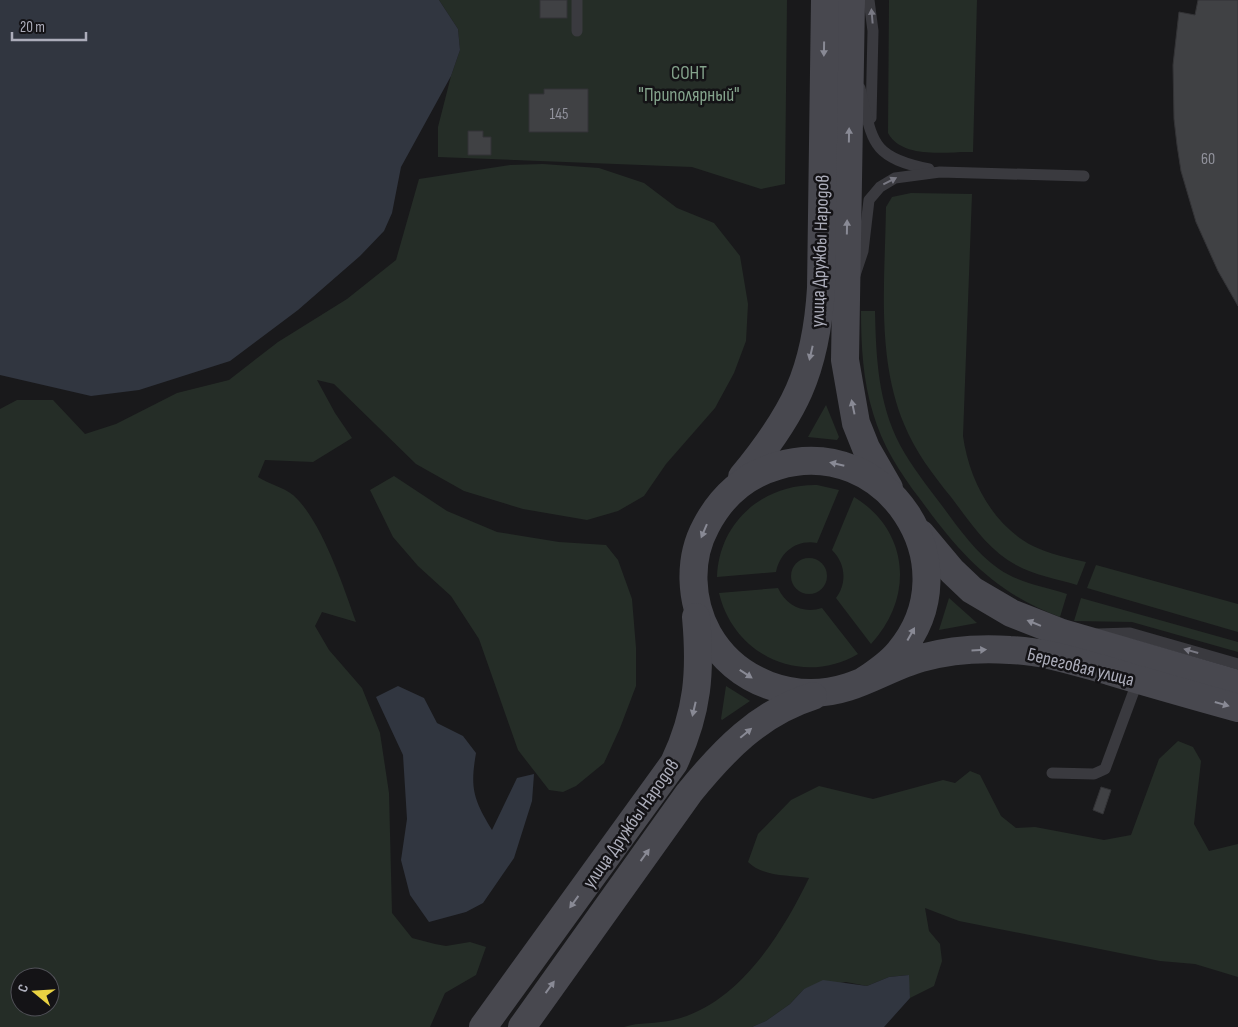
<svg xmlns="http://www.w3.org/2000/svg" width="1238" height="1027" font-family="'Sofia Sans Condensed',sans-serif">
<rect width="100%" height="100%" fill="#19191b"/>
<g fill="#252d27" fill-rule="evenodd">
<polygon points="439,0 787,0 785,184 761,189 692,167 438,157 438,127 451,76 460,50 458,29"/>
<path d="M889,0H977L973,152C947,151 903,160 888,133Z"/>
<path d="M543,164L599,168L644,183L677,208L714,223L740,256L748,304L746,341L734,373L715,408L666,464L644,496L618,511L587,520L523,509L464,491L416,464L334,384L317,380L335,413L352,438L313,462L265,460L258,477C269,484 283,487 293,495C321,519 344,588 356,622L322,612L315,626L329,650L362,688L380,733L389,793L392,913L412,938L435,944L446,946L470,942L486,947L476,975L445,993L430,1027H0V409L17,400H53L85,434L116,424L177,393L229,380L278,342L347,299L396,260L419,179L510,165ZM20,977H50V1007H20Z"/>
<path d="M911,193L972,194L963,436C969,479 992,525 1033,546C1049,554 1068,558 1086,562L1077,585C1057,579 1034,575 1016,565C988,550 970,522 951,497C933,475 915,451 904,424C876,357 885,279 886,207L892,197Z"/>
<path d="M861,311H875C876,357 878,403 900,445C912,467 928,487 943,507C960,530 976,553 999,569C1019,583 1045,587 1067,594L1060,617C995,593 960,554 920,499C900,473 882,445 873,413C863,381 861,345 861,311Z"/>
<polygon points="826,405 839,437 837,440 808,437"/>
<polygon points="394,476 447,511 497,532 559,542 606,545 618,560 632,599 636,648 636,686 620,728 604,763 576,786 563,792 549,790 518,750 479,639 451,596 418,566 393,537 370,490"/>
<path d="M817,485L839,490L817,543C797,539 780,552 776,572L717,577C719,522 763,484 817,485Z"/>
<path d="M854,497C910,531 914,598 871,644L836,598C847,583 846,564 832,550Z"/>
<circle cx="809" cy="576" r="18"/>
<polygon points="1096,565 1238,604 1238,632 1087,588"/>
<path d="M778,588C786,606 804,614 822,608L858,654C802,687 734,656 719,593Z"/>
<polygon points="949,598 977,623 939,630"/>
<polygon points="1081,598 1238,642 1238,652 1132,622 1074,621"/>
<polygon points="726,686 750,701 722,720 721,719"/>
<path d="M1178,741L1193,747L1201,761L1194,824L1209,851L1238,844V977L1195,964L1160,961L959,921L925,908L929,931L940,944L942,961L934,986L910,998L908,975L889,977L867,986L846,982L804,989L790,1004L766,1021L752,1027H624C639,1022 657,1024 673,1020C738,1005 782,934 809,878C789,875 763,877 748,862L758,834L791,800L819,786L873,799L943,780L955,783L970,771L980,775L1001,816L1016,828L1035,827L1104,840L1131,835L1159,759Z"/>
</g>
<g fill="#313640">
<polygon points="0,0 439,0 458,29 460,50 451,76 401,167 392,213 384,231 360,256 298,310 230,361 139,390 91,396 0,375"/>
<path d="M398,686L424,698L437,723L463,736L476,753C470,788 473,799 492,830L517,778L534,774L532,801L514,858L483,903L466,912L429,922L410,895L401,860L407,819L403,755L376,697Z"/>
<polygon points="909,975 910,998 884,1027 752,1027 766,1021 790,1004 804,989 823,980 867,986 889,977"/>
</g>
<g fill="#404144" stroke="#333336">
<rect x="540" y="0" width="27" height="18"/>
<polygon points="1198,0 1238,0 1238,306 1218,271 1196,222 1181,171 1177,145 1174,119 1173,65 1179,12 1195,15"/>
<polygon points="544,89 588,89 588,132 529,132 529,94 544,94"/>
<polygon points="468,131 483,131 483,137 491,137 491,155 468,155"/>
<polygon points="1101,787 1111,790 1103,814 1093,810"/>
</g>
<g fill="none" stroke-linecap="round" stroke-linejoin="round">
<g stroke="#3a3a3f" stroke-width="11">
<polyline points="577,0 577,31"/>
<polyline points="869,0 873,31 871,118"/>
<path d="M860,88C873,141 869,157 929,169"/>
<polyline points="855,275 863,251 869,200 880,187 895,178 940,172 1084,176"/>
<polyline points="1097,634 1130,633 1238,664"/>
<polyline points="1052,773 1094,774 1105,769 1138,680"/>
</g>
<g stroke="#48484f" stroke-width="28">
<polyline points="851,0 845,360 856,423 866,448 889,488"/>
<path d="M742,477C794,414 816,372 821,288L825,0"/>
<polyline points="921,534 952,571 972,590 1011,613 1062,633 1238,684"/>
<path d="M865,680C877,672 890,663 899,652C973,565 886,433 777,466C745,475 721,497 706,526C688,559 690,601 708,634C736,683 795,704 848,687C873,679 896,665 921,658C950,650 981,648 1010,650C1044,651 1076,662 1109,671C1152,684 1195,696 1238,708"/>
<path d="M483,1027L674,763C698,712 701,672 696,617"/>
<path d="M522,1027L689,793C723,751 759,713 813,696"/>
</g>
</g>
<defs><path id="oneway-solid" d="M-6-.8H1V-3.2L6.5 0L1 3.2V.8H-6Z" transform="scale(1.25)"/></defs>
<g fill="#797983">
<use href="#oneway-solid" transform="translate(872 16) rotate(-95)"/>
<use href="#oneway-solid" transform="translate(890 181) rotate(-27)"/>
<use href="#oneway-solid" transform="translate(1191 651) rotate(-164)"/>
</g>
<g fill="#898a95">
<use href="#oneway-solid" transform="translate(824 49) rotate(91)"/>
<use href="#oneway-solid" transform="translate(849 135) rotate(-89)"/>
<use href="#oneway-solid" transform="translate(847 227) rotate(-89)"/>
<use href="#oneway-solid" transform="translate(811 353) rotate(103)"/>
<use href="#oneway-solid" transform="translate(853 407) rotate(-102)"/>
<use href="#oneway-solid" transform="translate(837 464) rotate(-167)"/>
<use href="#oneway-solid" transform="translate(704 531) rotate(113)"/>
<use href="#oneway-solid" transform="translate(1034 623) rotate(-158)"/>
<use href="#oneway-solid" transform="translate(911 634) rotate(-61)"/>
<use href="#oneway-solid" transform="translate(979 650) rotate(-3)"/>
<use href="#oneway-solid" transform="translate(746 674) rotate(33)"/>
<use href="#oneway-solid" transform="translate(1222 704) rotate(16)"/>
<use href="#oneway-solid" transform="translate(694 709) rotate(103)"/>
<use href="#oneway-solid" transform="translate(746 733) rotate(-40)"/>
<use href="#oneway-solid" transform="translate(645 855) rotate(-54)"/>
<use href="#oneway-solid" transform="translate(574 902) rotate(126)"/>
<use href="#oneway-solid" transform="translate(550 987) rotate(-54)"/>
</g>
<g text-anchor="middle" stroke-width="5" stroke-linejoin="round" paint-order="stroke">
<g font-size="16" fill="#91929c">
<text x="559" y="119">145</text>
<text x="1208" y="164">60</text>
</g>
<g font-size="19" fill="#84a38c" stroke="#141316">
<text x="689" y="79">СОНТ<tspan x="689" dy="22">"Приполярный"</tspan></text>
</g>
<g font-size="19" fill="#acadba" stroke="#141316">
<text transform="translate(819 251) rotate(-88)" y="7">улица Дружбы Народов</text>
<text transform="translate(1081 666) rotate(14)" y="7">Береговая улица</text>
<text transform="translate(630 823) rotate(-55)" y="7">улица Дружбы Народов</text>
</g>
</g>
<g transform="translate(35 992) rotate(288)"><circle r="24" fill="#141316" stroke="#515158"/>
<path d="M0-4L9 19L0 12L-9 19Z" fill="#e9d242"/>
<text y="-8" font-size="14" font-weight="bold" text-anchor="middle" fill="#acadba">С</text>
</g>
<path d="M12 32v8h74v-8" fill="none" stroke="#acadba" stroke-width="2.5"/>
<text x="20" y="32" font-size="15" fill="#acadba" stroke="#141316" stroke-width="4" paint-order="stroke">20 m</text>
</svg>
